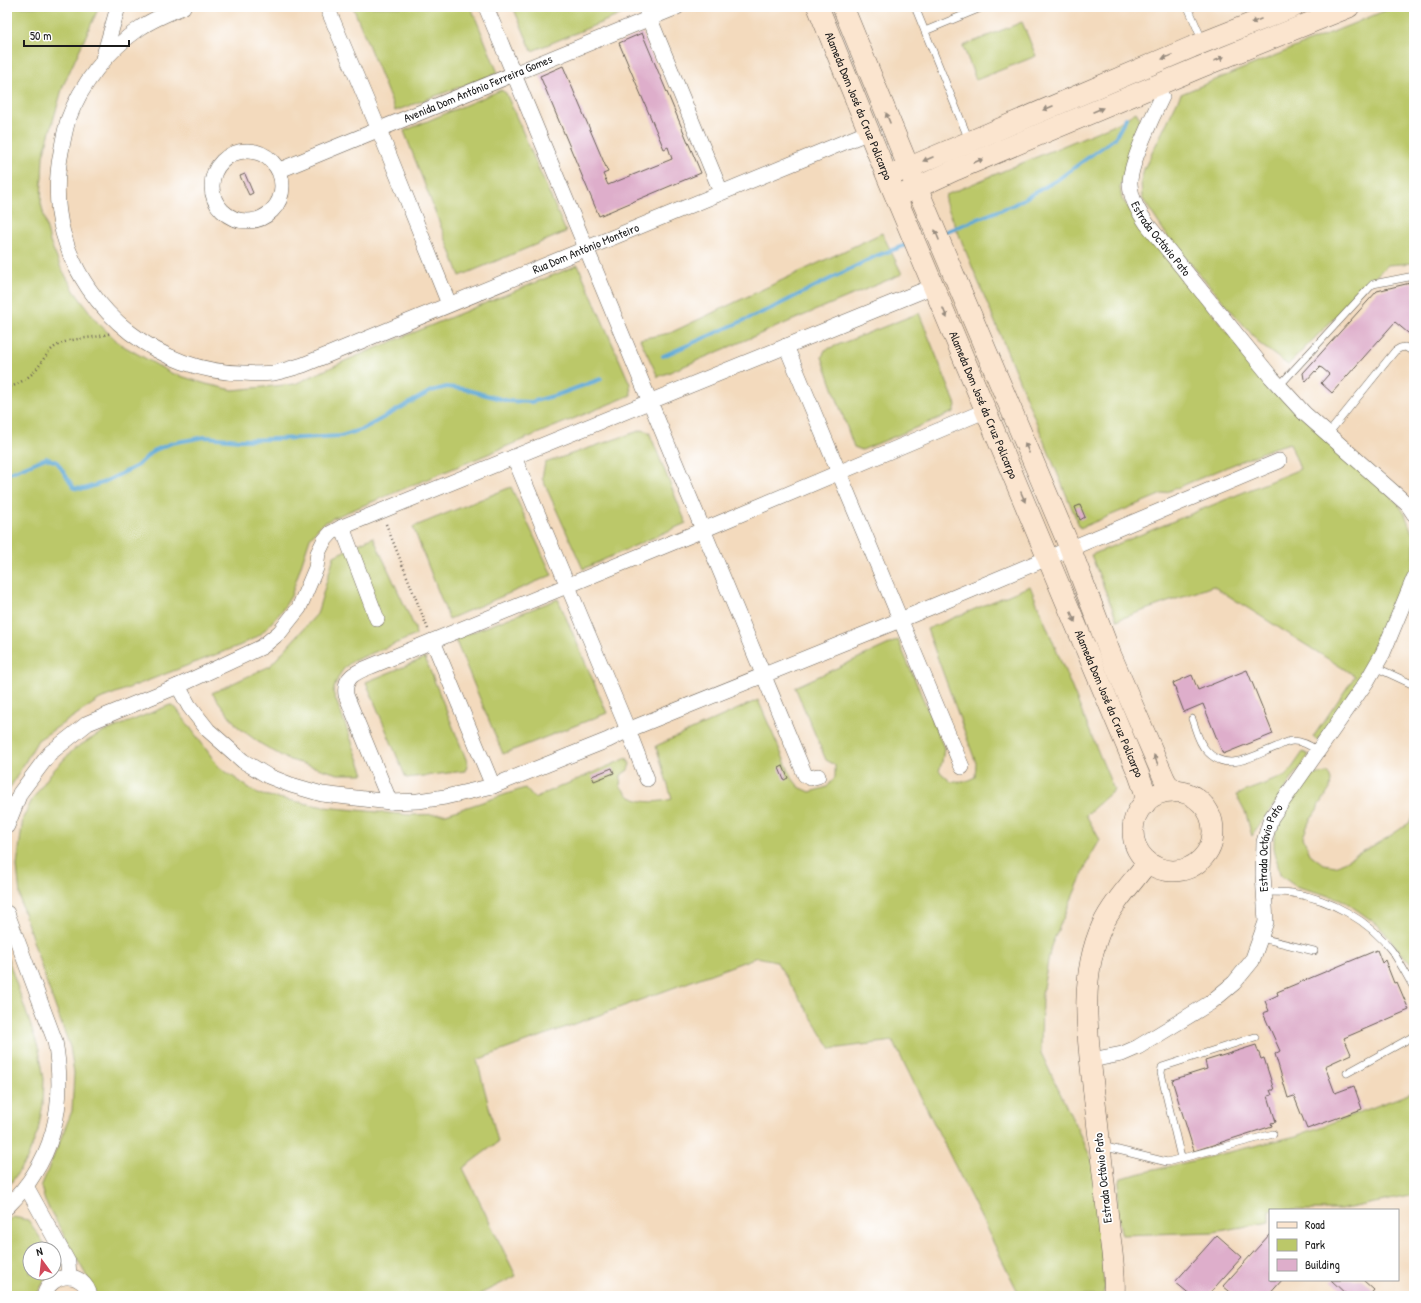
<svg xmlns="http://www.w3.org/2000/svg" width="1421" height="1303" font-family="'Patrick Hand',sans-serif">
<rect width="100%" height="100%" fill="#fff"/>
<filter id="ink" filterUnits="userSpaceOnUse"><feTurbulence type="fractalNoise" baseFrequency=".025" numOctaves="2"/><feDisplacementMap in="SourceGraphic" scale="8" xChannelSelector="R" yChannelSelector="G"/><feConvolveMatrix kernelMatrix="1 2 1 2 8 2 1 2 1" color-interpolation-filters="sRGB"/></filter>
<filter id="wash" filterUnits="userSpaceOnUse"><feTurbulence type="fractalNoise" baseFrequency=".012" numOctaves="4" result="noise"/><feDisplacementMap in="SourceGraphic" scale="16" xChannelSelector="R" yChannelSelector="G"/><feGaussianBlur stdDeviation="0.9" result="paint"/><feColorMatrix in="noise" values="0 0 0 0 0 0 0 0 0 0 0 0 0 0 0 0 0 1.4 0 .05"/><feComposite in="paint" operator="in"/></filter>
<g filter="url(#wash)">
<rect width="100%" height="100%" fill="#f3dabd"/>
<g fill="#bbc869" stroke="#6c7242">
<polygon points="7,7 99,7 63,86 43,156 41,203 50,242 61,268 75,292 97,322 120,344 171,373 206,384 233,390 295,384 347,360 578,265 630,384 631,395 333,518 321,525 310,538 291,596 281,612 260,635 241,645 100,699 38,740 7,793"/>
<polygon points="353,7 471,7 498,73 395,111"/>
<polygon points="513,7 630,7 632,10 532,51"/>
<polygon points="1394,7 1414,7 1414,263 1387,265 1288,365 1261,345 1170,240 1142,198 1141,181 1144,169 1181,94"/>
<polygon points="1022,22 1036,56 976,80 963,46"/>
<polygon points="501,90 506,93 566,232 460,276 404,131"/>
<polygon points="1136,112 1141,120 1120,188 1122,199 1272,388 1397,502 1405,514 1414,538 1414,561 1385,635 1367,669 1317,741 1313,737 1355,676 1213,586 1117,620 1091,555 1300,469 1290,443 1273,448 1080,528 945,201 946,195 1120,122"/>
<polygon points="882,233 902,274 658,377 640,339 670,333"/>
<polygon points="919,313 956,405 954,412 862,450 854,447 822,357 825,350"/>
<polygon points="642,430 649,432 686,523 583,569 542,478 545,463"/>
<polygon points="511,487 552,575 449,619 413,527"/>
<path d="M373,537L415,628L416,635L353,661C341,669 337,678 333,692L364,774H338L287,759L261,744L238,727L212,693L270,666L307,625L317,614L334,556Z"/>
<path d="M1030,586L1114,790L1086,815L1100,840L1089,859L1051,946L1042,993L1041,1053L1102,1181L1104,1292L1101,1296H1020L893,1041L831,1049L776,961L757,957L477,1060L498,1142L463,1168L516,1276L476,1296H95L91,1284L45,1201L41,1187L72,1111L74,1073L70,1047L46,981L21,904L17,866L23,818L32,800L51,773L74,749L99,734L170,705L176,708L219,767L258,794L324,807L410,815L446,814L525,788L534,798L627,758L630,764L628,770L621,775L620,786C623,789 627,795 631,797C643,804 660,802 672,799L656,746L758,700L792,778L799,787L810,792L827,787L835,777V765L826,760L795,687L898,640L944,748L942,762L939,771L951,782H964L975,777L976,763L927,629Z"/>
<polygon points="558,599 607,713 503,754 455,639"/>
<polygon points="425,658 468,764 465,771 406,778 366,682"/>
<polygon points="1303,752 1309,755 1252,836 1246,814 1236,795 1287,775"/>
<polygon points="1328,773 1331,780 1330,789 1309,822 1303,837 1310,854 1323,864 1336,866 1387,838 1409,823 1414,814 1414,968 1378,925 1347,903 1340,899 1295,886 1280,875 1274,848 1274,837 1284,810 1309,775"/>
<polygon points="7,956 39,1050 44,1079 43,1104 38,1131 27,1159 7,1189"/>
<path d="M1414,1092V1195L1340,1210H1270V1222L1214,1232L1122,1235C1117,1218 1115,1195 1121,1178L1296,1136Z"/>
<polygon points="13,1217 28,1220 48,1249 30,1249 30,1273 49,1273 36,1296 7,1296 7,1221"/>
</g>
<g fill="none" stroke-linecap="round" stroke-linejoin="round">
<g stroke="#5ea9d6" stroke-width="4">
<polyline points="942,233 1013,205 1057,180 1115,138 1126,118"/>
<polyline points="663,356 772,308 876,256 909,244"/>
<polyline points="7,474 46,458 57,462 74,488 84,489 102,483 137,466 153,451 172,443 205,437 241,440 302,438 341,436 363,429 431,391 447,387 464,389 508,401 531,402 557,395 601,379"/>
</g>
</g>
<g id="blocks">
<g fill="#deaecb">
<polygon points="642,33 701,173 599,216 540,76 563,66 608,172 603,174 608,185 672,159 668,147 664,149 619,43"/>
<polygon points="245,174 253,193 249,195 240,176"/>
<polygon points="1414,282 1414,312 1413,312 1414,313 1414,338 1395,322 1332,393 1321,383 1329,374 1322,368 1319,367 1320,368 1316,372 1315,371 1306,381 1304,379 1303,373 1377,291"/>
<polygon points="1080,505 1085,517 1080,520 1075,507"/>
<polygon points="1247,670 1273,734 1223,754 1203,704 1184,712 1173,683 1192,675 1198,690"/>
<polygon points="783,766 788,778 784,780 779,768"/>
<polygon points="612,768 614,773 594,781 592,776"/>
<polygon points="1377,950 1382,963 1385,960 1394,983 1397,982 1409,1010 1344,1038 1351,1054 1325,1066 1335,1093 1354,1086 1362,1109 1307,1129 1294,1096 1288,1098 1275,1054 1280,1051 1263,1013 1269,1011 1265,1001 1278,995 1277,992"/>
<polygon points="1256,1045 1261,1059 1264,1058 1274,1090 1270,1090 1272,1095 1268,1096 1276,1122 1271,1123 1272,1126 1194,1151 1172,1080 1207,1069 1205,1061"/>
<polygon points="1270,1234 1270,1280 1282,1280 1268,1296 1235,1296 1223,1286"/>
<polygon points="1217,1235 1242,1257 1207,1296 1192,1296 1175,1282"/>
<polygon points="1331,1280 1363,1280 1374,1290 1369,1296 1348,1296"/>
</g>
</g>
</g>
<g filter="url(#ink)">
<use href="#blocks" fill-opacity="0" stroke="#675e54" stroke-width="1"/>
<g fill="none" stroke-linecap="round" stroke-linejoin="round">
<g stroke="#675e54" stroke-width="8">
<g id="lane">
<polyline points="915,7 969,140"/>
<polyline points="1188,7 1203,42"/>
<polyline points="925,31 983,7"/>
<polyline points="1279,386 1370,287 1373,284 1414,276"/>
<polyline points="1328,434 1395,351 1400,348 1405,347 1414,352"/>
<polyline points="1375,667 1414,685"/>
<path d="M1192,719C1196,729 1198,742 1206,750C1226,774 1253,756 1276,747C1281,745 1287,741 1293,741C1303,741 1311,746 1318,751"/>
<path d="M1264,892C1273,892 1283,892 1292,893C1330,899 1369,920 1392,951C1400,962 1407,976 1414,988"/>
<polyline points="1261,938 1314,951"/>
<polyline points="1347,1073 1414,1036"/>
<polyline points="1102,1146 1167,1162 1273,1134"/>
<polyline points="1181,1158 1161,1073 1162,1067 1255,1037"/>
</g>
</g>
<g stroke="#675e54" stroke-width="16">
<g id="street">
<path id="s1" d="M183,7C168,13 153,19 140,28C108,50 81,84 68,120C65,130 63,141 61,152C56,178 56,207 63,233C85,313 160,372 243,373C253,374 264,374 274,373C283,371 293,368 303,365L869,132"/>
<polyline points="327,7 379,130 449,304"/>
<polyline points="486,7 805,775 810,778 818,776"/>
<polyline points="645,7 721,192"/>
<polyline points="102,62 118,7"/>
<path id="s2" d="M1157,85L1162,97C1153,115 1129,166 1130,184C1131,200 1139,212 1147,224L1271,377L1304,413L1408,505L1414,514"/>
<circle cx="247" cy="186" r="35"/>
<path id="s3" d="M280,170L677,7"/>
<polyline points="786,346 962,767"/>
<polyline points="514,457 628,730 647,779"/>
<polyline points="342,527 377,619"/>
<polyline points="433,641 493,786"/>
<polyline points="178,686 189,706 208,730 243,761 268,776 291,785 322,794 390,802 418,801 445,797 493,786 608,740 628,730 900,620 1279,461"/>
<path d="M390,802L346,695C343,675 359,671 374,665L703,530L987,410"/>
<polyline points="7,826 20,793 50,753 88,723 178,686 262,647 280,632 299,608 316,568 318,553 324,541 331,533 342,527 934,286"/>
<path d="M7,913L55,1041C63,1087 60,1134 34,1174C27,1186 17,1197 7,1207"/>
<path id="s4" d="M1091,1060L1122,1054L1138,1047L1210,1003L1234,983L1252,961L1266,922L1263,874L1264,842L1271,818L1367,681L1383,653L1414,578"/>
<polyline points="26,1186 68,1262 69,1277"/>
<path d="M44,1296C51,1271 84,1270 90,1296"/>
</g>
</g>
<g stroke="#675e54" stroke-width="22">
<g id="secondary">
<path id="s5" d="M818,7L887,176L1139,775L1145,792V804"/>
<polyline points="843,7 917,188 1070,548 1110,653 1164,778 1167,784 1177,792"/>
<polyline points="896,173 1192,47 1293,7"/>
<polyline points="903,194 955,170 1198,68 1349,7"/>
<circle cx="1173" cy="831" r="40"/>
<path d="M1114,1296C1116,1273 1111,1249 1109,1227C1104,1185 1100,1144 1095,1103C1089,1045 1077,981 1102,926C1113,903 1132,883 1148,862"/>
</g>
</g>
<g stroke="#675e54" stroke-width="2.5" stroke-dasharray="1 3" stroke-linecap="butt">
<path d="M7,389C16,385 27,379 34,372C44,361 46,350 62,343C77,337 95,339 111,333"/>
<polyline points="386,524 428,629"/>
</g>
<use href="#lane" stroke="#fff" stroke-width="7"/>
<use href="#street" stroke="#fff" stroke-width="15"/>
<use href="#secondary" stroke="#fbe5cf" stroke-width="21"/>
</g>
<defs><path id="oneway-solid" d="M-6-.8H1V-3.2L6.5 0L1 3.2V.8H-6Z"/></defs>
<g fill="#978b7e">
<use href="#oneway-solid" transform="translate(1256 21) rotate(158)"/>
<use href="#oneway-solid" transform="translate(1167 57) rotate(157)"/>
<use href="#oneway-solid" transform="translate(1219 59) rotate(-22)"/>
<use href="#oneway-solid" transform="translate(1048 108) rotate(157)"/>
<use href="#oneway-solid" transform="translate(1098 110) rotate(-23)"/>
<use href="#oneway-solid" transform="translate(888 118) rotate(-112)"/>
<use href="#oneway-solid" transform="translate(928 159) rotate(157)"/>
<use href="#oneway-solid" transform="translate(978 161) rotate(-23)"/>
<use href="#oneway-solid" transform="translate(937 235) rotate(-112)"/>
<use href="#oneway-solid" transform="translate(945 313) rotate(67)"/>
<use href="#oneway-solid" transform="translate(1027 448) rotate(-113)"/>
<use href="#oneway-solid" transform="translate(1023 497) rotate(67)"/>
<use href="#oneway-solid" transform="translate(1073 617) rotate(67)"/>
<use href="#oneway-solid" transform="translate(1156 760) rotate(-113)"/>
</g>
</g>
<g text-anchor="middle" stroke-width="3.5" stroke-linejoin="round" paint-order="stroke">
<g font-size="12" fill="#1c1c1c" stroke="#fff">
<text dy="4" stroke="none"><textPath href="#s3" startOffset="214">Avenida Dom António Ferreira Gomes</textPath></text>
<text dy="4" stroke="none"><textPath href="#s5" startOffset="107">Alameda Dom José da Cruz Policarpo</textPath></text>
<text dy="4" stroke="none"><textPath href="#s2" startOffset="170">Estrada Octávio Pato</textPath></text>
<text dy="4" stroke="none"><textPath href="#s1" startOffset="892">Rua Dom António Monteiro</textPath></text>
<text dy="4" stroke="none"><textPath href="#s5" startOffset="431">Alameda Dom José da Cruz Policarpo</textPath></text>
<text dy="4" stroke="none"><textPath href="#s5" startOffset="755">Alameda Dom José da Cruz Policarpo</textPath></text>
<text dy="4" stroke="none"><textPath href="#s4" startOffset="310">Estrada Octávio Pato</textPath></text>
<text transform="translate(1103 1178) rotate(-96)" y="4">Estrada Octávio Pato</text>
</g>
</g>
<rect width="1421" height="1303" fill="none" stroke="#fff" stroke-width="24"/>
<rect x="1269" y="1209" width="130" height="72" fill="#ffffff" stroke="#a4a4a4"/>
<rect x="1277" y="1222" width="20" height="6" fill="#fbe5cf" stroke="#a4a4a4"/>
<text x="1305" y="1229" font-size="12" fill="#1c1c1c">Road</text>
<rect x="1277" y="1239" width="20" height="12" fill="#bbc869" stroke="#a4a4a4"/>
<text x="1305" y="1249" font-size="12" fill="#1c1c1c">Park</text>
<rect x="1277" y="1259" width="20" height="12" fill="#deaecb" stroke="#a4a4a4"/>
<text x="1305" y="1269" font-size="12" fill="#1c1c1c">Building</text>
<g transform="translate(42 1261) rotate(345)"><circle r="19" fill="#ffffff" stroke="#a4a4a4"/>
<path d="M0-3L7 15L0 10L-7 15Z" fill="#d1495b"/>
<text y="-6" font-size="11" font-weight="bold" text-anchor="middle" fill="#1c1c1c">N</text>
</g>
<path d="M24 40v6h105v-6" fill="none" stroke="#1c1c1c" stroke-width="2"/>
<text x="30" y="40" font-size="12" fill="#1c1c1c" stroke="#ffffff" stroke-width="3" paint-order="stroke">50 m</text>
</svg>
